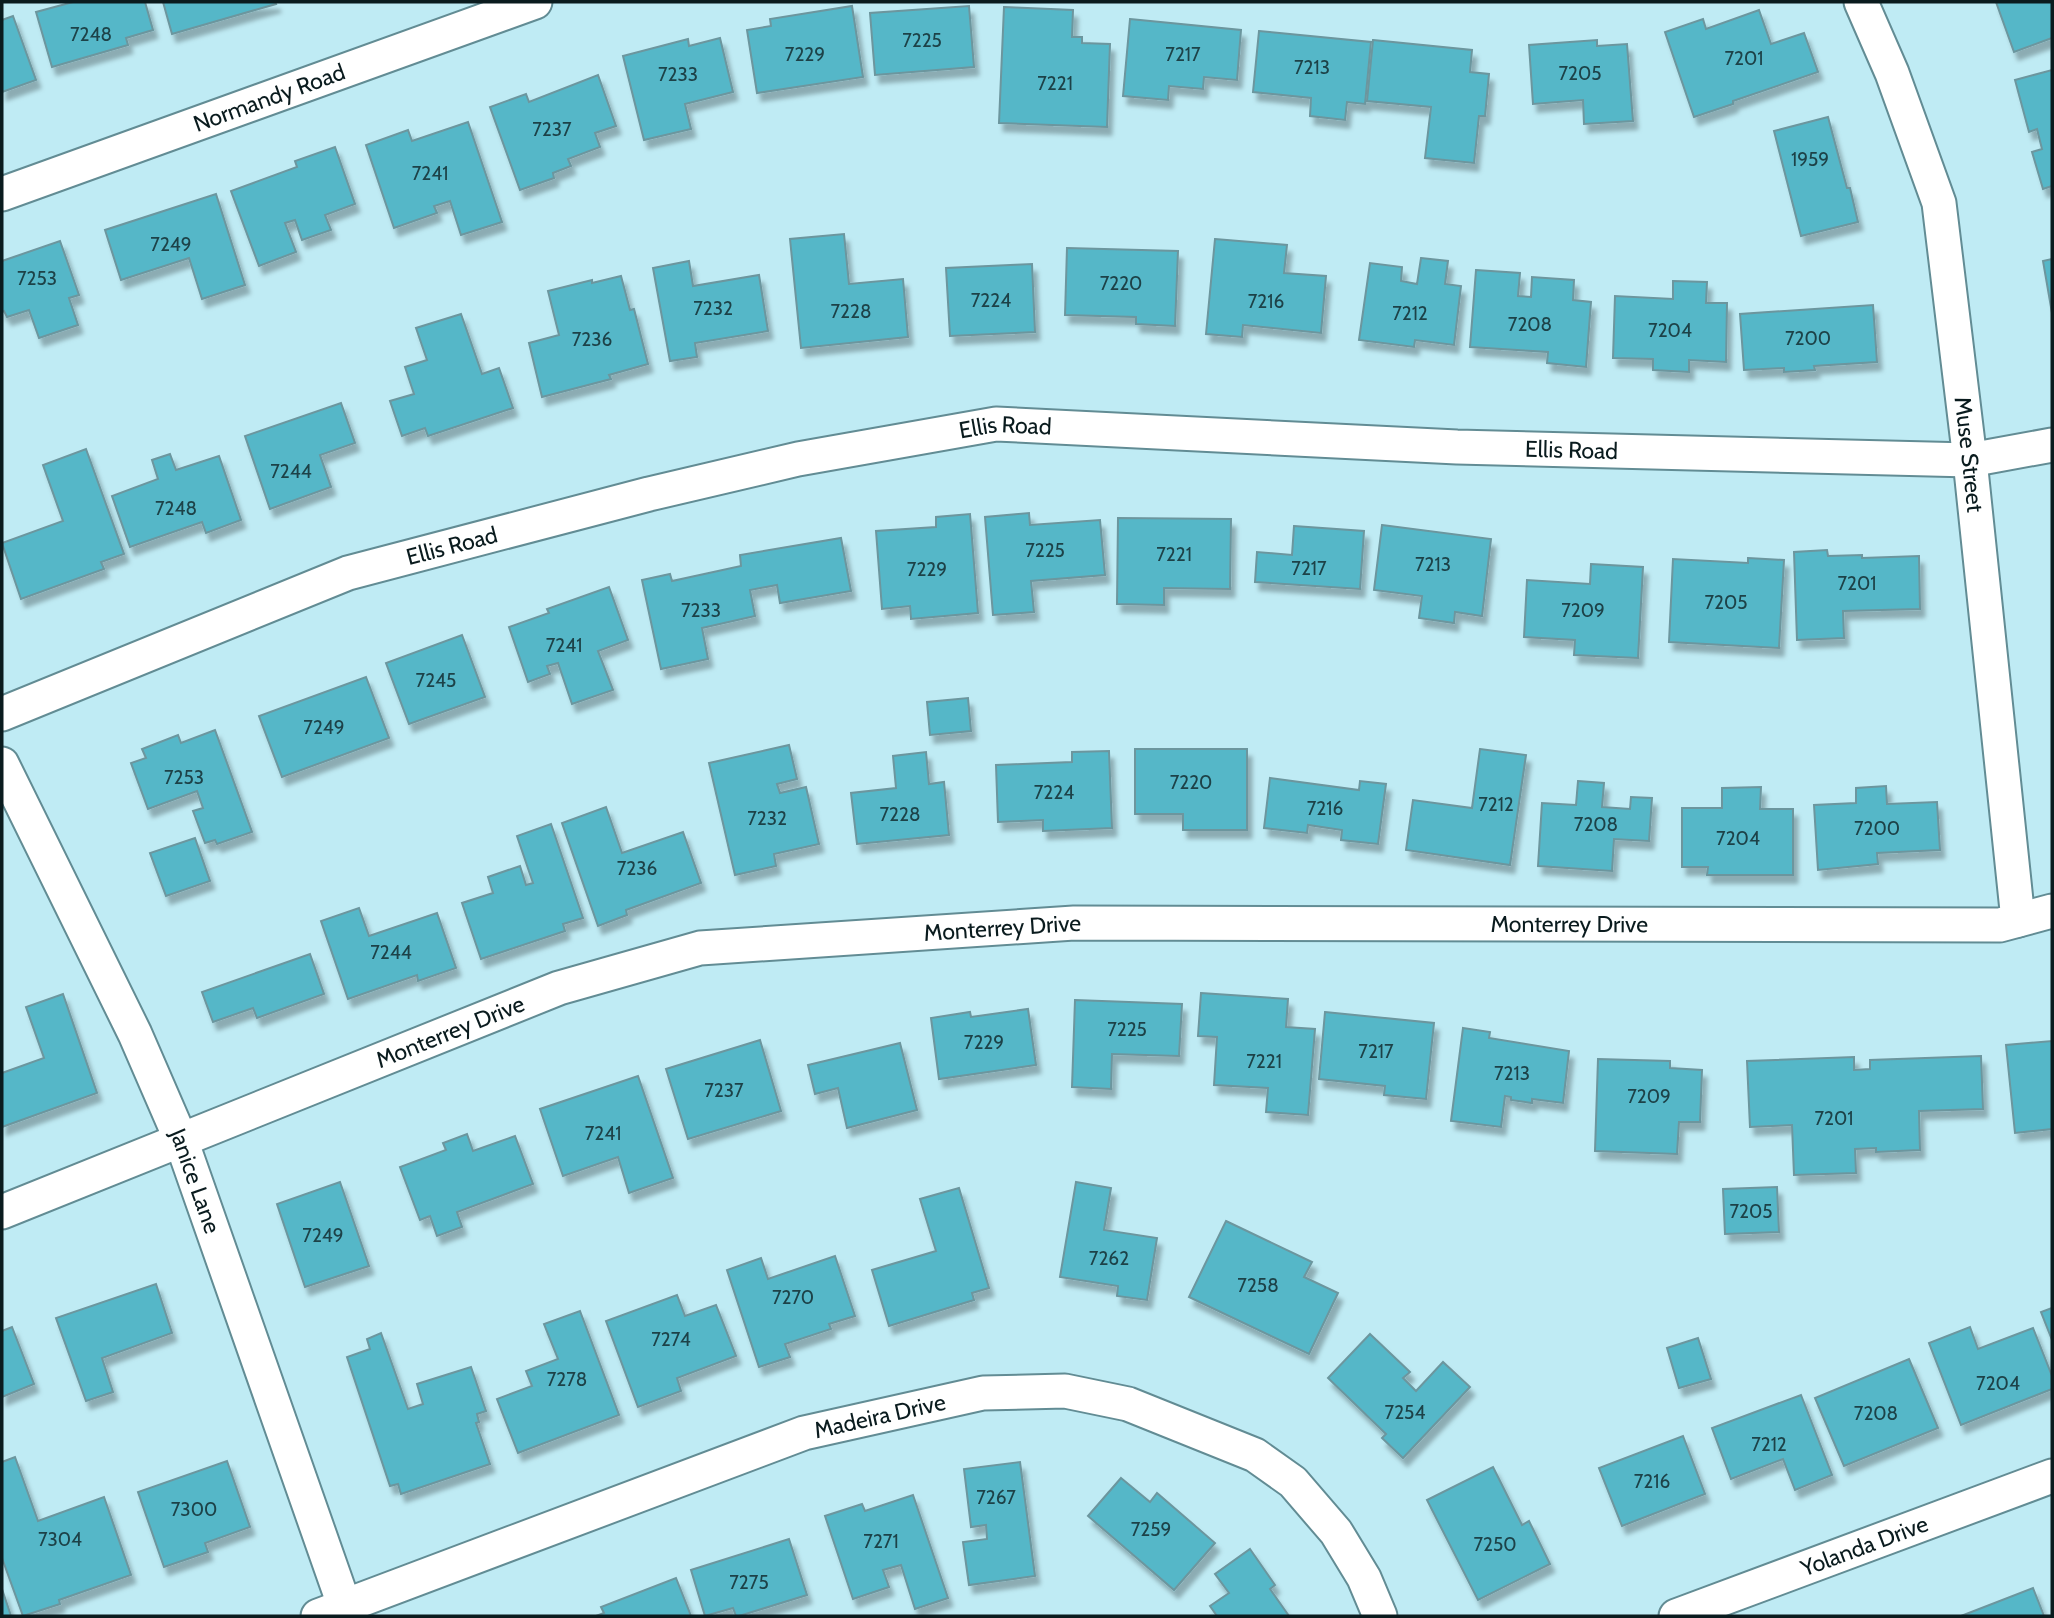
<svg xmlns="http://www.w3.org/2000/svg" width="2054" height="1618" font-family="Cabin,sans-serif">
<defs>
<filter id="shadow"><feDropShadow dx="4.5" dy="8" stdDeviation="2" flood-color="#0004"/></filter>
</defs>
<rect width="100%" height="100%" fill="#bfebf4"/>
<g fill="#55b7c8" stroke="#6c969e" stroke-width="2" filter="url(#shadow)">
<polygon points="73,2 145,2 153,30 126,38 128,45 52,67 36,12"/>
<polygon points="163,2 275,2 276,4 172,34"/>
<polygon points="1996,2 2052,2 2052,38 2014,52"/>
<polygon points="852,6 863,77 757,93 747,30 771,26 770,19"/>
<polygon points="969,6 974,67 875,75 870,13"/>
<polygon points="1004,7 1073,10 1072,37 1082,37 1082,43 1110,44 1107,127 999,123"/>
<polygon points="1759,10 1771,44 1804,33 1818,72 1733,101 1733,104 1694,117 1665,32 1703,19 1706,29"/>
<polygon points="13,16 36,80 2,92 2,20"/>
<polygon points="1130,19 1241,30 1237,80 1204,77 1203,89 1169,86 1168,100 1123,96"/>
<polygon points="1259,31 1371,42 1365,104 1347,102 1345,120 1310,116 1311,98 1253,92"/>
<polygon points="720,38 733,92 685,104 691,129 644,140 623,56 688,39 689,46"/>
<polygon points="1373,40 1472,50 1470,72 1489,74 1485,116 1479,116 1474,163 1425,158 1431,107 1367,101"/>
<polygon points="1597,40 1597,46 1627,44 1633,121 1584,124 1583,100 1533,104 1529,45"/>
<polygon points="2052,70 2052,186 2043,189 2032,152 2042,149 2037,129 2029,132 2015,80"/>
<polygon points="598,75 616,126 595,133 600,147 568,159 571,166 553,173 554,178 520,190 490,107 526,94 529,102"/>
<polygon points="1828,117 1847,188 1850,188 1858,222 1801,236 1774,131"/>
<polygon points="468,122 502,222 461,235 450,201 434,206 437,213 394,228 366,145 408,130 412,141"/>
<polygon points="335,147 355,204 325,215 331,230 302,240 295,220 285,223 296,252 259,266 231,191 297,167 295,161"/>
<polygon points="216,194 245,285 202,299 189,258 121,280 105,230"/>
<polygon points="844,234 849,284 903,279 908,337 801,348 790,239"/>
<polygon points="1215,239 1287,245 1284,273 1326,276 1321,333 1243,325 1242,337 1206,334"/>
<polygon points="60,241 79,295 69,298 78,325 39,338 29,310 7,317 4,311 2,312 2,261"/>
<polygon points="1067,248 1178,251 1175,326 1136,324 1136,317 1065,315"/>
<polygon points="1421,258 1448,261 1445,284 1461,286 1454,345 1415,340 1414,347 1359,340 1370,263 1402,267 1401,281 1417,284"/>
<polygon points="2052,259 2052,313 2043,261"/>
<polygon points="689,261 693,286 759,275 768,331 695,343 697,357 670,361 653,268"/>
<polygon points="1032,264 1035,332 950,336 946,268"/>
<polygon points="1476,270 1520,273 1518,296 1531,297 1532,277 1574,280 1573,300 1591,302 1586,367 1547,363 1548,352 1470,347"/>
<polygon points="621,276 630,310 634,309 648,364 609,375 611,379 542,397 529,343 559,335 548,291 592,280 592,283"/>
<polygon points="1673,281 1707,282 1706,303 1727,303 1726,362 1689,360 1689,372 1653,370 1653,359 1613,358 1615,296 1673,299"/>
<polygon points="1873,305 1877,362 1814,366 1815,370 1784,372 1784,368 1744,370 1740,314"/>
<polygon points="461,314 482,374 499,368 513,408 428,436 425,428 402,436 390,401 414,394 405,367 427,360 416,328"/>
<polygon points="341,403 355,443 320,455 331,487 270,509 245,436"/>
<polygon points="86,449 124,554 101,562 104,569 21,599 2,543 63,521 43,465"/>
<polygon points="170,454 176,470 219,456 241,520 206,533 202,522 130,547 112,496 158,479 152,460"/>
<polygon points="1029,513 1030,525 1100,520 1105,575 1031,581 1034,612 993,615 985,517"/>
<polygon points="970,514 978,613 911,619 910,606 882,609 876,531 936,527 936,517"/>
<polygon points="1118,518 1231,519 1230,589 1164,588 1164,605 1117,604"/>
<polygon points="1382,525 1491,539 1482,616 1455,612 1454,623 1419,618 1422,596 1374,590"/>
<polygon points="1294,526 1364,531 1360,589 1255,582 1257,552 1292,555"/>
<polygon points="841,538 851,591 780,603 777,585 750,590 755,616 702,628 708,659 661,669 642,580 670,574 672,581 741,566 740,555"/>
<polygon points="1827,550 1828,556 1862,555 1862,558 1919,556 1920,609 1843,611 1844,638 1797,640 1794,552"/>
<polygon points="1748,558 1784,560 1779,648 1669,642 1673,559 1748,563"/>
<polygon points="1591,564 1643,567 1638,658 1574,655 1575,640 1524,637 1527,580 1590,584"/>
<polygon points="609,587 628,640 598,651 613,690 572,704 558,663 547,666 550,674 528,682 509,627 549,613 547,609"/>
<polygon points="462,635 485,697 409,724 386,663"/>
<polygon points="366,677 389,738 282,777 259,716"/>
<polygon points="968,698 971,731 930,735 927,702"/>
<polygon points="215,730 252,832 217,844 215,840 205,843 193,811 203,808 197,791 148,809 131,763 146,758 142,749 178,735 181,743"/>
<polygon points="789,745 797,779 777,784 780,793 806,787 819,844 774,854 776,866 735,875 709,763"/>
<polygon points="1135,749 1247,749 1247,830 1183,830 1183,814 1135,814"/>
<polygon points="1480,749 1526,755 1510,865 1406,850 1413,800 1472,808"/>
<polygon points="1109,751 1112,828 1043,831 1043,820 998,822 996,765 1072,762 1072,752"/>
<polygon points="926,752 929,784 944,782 949,835 857,844 851,793 896,788 893,756"/>
<polygon points="1270,778 1359,790 1360,781 1386,784 1378,844 1341,840 1342,830 1308,825 1307,833 1264,828"/>
<polygon points="1578,781 1604,783 1602,807 1630,809 1631,797 1652,798 1649,841 1614,839 1612,871 1538,866 1542,803 1576,805"/>
<polygon points="1886,786 1887,804 1937,802 1940,850 1877,853 1878,864 1818,870 1814,805 1856,803 1856,788"/>
<polygon points="1761,787 1760,809 1793,809 1793,875 1707,875 1708,867 1682,867 1682,808 1722,808 1722,788"/>
<polygon points="606,807 622,853 683,832 701,883 626,910 627,915 598,926 562,823"/>
<polygon points="551,824 583,918 563,924 565,931 481,959 462,903 493,893 488,877 520,866 526,885 533,883 517,836"/>
<polygon points="195,838 210,881 166,896 150,853"/>
<polygon points="359,908 369,936 437,913 456,968 418,981 417,975 348,999 321,921"/>
<polygon points="310,954 324,994 257,1018 253,1008 213,1022 202,992"/>
<polygon points="1201,993 1288,999 1286,1027 1315,1029 1308,1115 1266,1112 1268,1088 1214,1085 1217,1037 1198,1036"/>
<polygon points="63,994 97,1093 2,1127 2,1073 44,1058 26,1007"/>
<polygon points="1075,1000 1182,1004 1179,1056 1112,1054 1111,1089 1072,1087"/>
<polygon points="1028,1009 1036,1065 939,1079 931,1018 970,1012 971,1017"/>
<polygon points="1325,1012 1434,1023 1426,1099 1384,1095 1385,1086 1319,1079"/>
<polygon points="1463,1028 1490,1032 1489,1038 1569,1051 1563,1103 1532,1099 1532,1103 1511,1100 1511,1097 1505,1096 1501,1127 1451,1121"/>
<polygon points="760,1040 781,1111 688,1139 666,1069"/>
<polygon points="2052,1041 2052,1129 2015,1133 2006,1045"/>
<polygon points="900,1043 917,1110 847,1128 838,1088 815,1094 808,1065"/>
<polygon points="1981,1056 1983,1109 1919,1111 1920,1150 1876,1152 1876,1148 1855,1149 1856,1173 1794,1175 1792,1125 1750,1127 1747,1061 1854,1057 1854,1070 1870,1069 1870,1060"/>
<polygon points="1598,1059 1670,1061 1670,1068 1702,1070 1700,1122 1679,1122 1677,1154 1595,1151"/>
<polygon points="638,1076 673,1178 629,1193 618,1157 563,1176 540,1109"/>
<polygon points="467,1134 473,1151 515,1136 533,1184 457,1212 462,1227 437,1236 430,1216 420,1220 400,1167 446,1150 443,1143"/>
<polygon points="340,1182 369,1266 305,1287 277,1204"/>
<polygon points="1076,1182 1111,1188 1104,1230 1157,1238 1147,1300 1117,1296 1118,1286 1060,1277"/>
<polygon points="1777,1187 1779,1232 1725,1234 1723,1189"/>
<polygon points="959,1188 989,1288 972,1293 974,1300 889,1326 872,1270 936,1251 920,1199"/>
<polygon points="1226,1221 1312,1262 1304,1277 1338,1293 1309,1354 1189,1297"/>
<polygon points="835,1256 855,1316 829,1324 831,1329 785,1344 790,1357 759,1367 727,1270 761,1258 768,1279"/>
<polygon points="156,1284 172,1333 102,1358 113,1392 86,1401 56,1318"/>
<polygon points="677,1295 685,1316 716,1305 736,1356 677,1378 681,1391 638,1407 606,1321"/>
<polygon points="2052,1308 2052,1340 2041,1312"/>
<polygon points="580,1311 619,1415 518,1453 497,1399 532,1386 526,1371 558,1359 544,1324"/>
<polygon points="12,1327 34,1384 2,1397 2,1331"/>
<polygon points="1970,1327 1978,1349 2033,1328 2052,1376 2052,1389 1961,1425 1929,1343"/>
<polygon points="381,1333 408,1409 423,1404 417,1384 471,1367 486,1411 477,1414 479,1422 476,1423 490,1464 401,1494 398,1484 390,1486 347,1357 370,1349 367,1339"/>
<polygon points="1370,1334 1410,1372 1403,1378 1416,1391 1443,1362 1470,1387 1403,1458 1382,1438 1386,1434 1328,1378"/>
<polygon points="1698,1338 1711,1379 1679,1388 1667,1348"/>
<polygon points="1909,1359 1938,1428 1844,1466 1815,1398"/>
<polygon points="1801,1395 1832,1475 1795,1490 1783,1459 1731,1479 1712,1428"/>
<polygon points="1683,1436 1705,1494 1622,1526 1599,1468"/>
<polygon points="15,1457 38,1521 104,1497 131,1575 59,1600 60,1604 23,1616 2,1558 2,1462"/>
<polygon points="227,1461 250,1527 205,1543 208,1552 164,1567 138,1492"/>
<polygon points="1020,1462 1035,1576 969,1585 963,1542 987,1539 986,1525 971,1527 964,1469"/>
<polygon points="1493,1467 1522,1525 1529,1521 1550,1564 1478,1600 1427,1500"/>
<polygon points="1121,1478 1150,1502 1157,1493 1215,1543 1174,1590 1088,1516"/>
<polygon points="913,1495 948,1598 915,1609 901,1565 883,1570 889,1587 853,1599 825,1516 862,1504 865,1511"/>
<polygon points="789,1539 807,1595 739,1616 736,1616 733,1608 705,1616 691,1570"/>
<polygon points="1250,1549 1275,1585 1270,1589 1289,1616 1217,1616 1210,1606 1229,1593 1215,1574"/>
<polygon points="676,1578 691,1616 596,1616 604,1613 601,1607"/>
<polygon points="2033,1588 2044,1616 1961,1616"/>
<polygon points="2,1589 11,1616 2,1616"/>
</g>
<g fill="none" stroke-linecap="round" stroke-linejoin="round">
<g stroke="#628c94" stroke-width="37">
<g id="minor">
<path id="s1" d="M1861,2L1892,73L1939,203L1970,460L2018,920"/>
<path id="s2" d="M2,194L535,2"/>
<path id="s3" d="M2,714L348,573L649,494L798,459L996,424L1457,447L1970,460L2052,445"/>
<path id="s4" d="M2,764L135,1034L181,1140L348,1616"/>
<path id="s5" d="M2,1212L559,988L700,948L1074,923L2000,925L2052,911"/>
<path id="s6" d="M318,1616L804,1433L983,1393L1065,1391L1128,1404L1255,1455L1293,1482L1336,1532L1364,1578L1380,1616"/>
<path id="s7" d="M1676,1616L2052,1476"/>
</g>
</g>
<use href="#minor" stroke="#fff" stroke-width="33"/>
</g>
<g text-anchor="middle" stroke-width="6" stroke-linejoin="round" paint-order="stroke">
<g font-size="19" fill="#1d4248">
<text x="91" y="41">7248</text>
<text x="922" y="47">7225</text>
<text x="805" y="61">7229</text>
<text x="1183" y="61">7217</text>
<text x="1744" y="65">7201</text>
<text x="1312" y="74">7213</text>
<text x="1580" y="80">7205</text>
<text x="678" y="81">7233</text>
<text x="1055" y="90">7221</text>
<text x="552" y="136">7237</text>
<text x="1810" y="166">1959</text>
<text x="430" y="180">7241</text>
<text x="171" y="251">7249</text>
<text x="37" y="285">7253</text>
<text x="1121" y="290">7220</text>
<text x="991" y="307">7224</text>
<text x="1266" y="308">7216</text>
<text x="713" y="315">7232</text>
<text x="851" y="318">7228</text>
<text x="1410" y="320">7212</text>
<text x="1530" y="331">7208</text>
<text x="1670" y="337">7204</text>
<text x="1808" y="345">7200</text>
<text x="592" y="346">7236</text>
<text x="291" y="478">7244</text>
<text x="176" y="515">7248</text>
<text x="1045" y="557">7225</text>
<text x="1174" y="561">7221</text>
<text x="1433" y="571">7213</text>
<text x="1309" y="575">7217</text>
<text x="927" y="576">7229</text>
<text x="1857" y="590">7201</text>
<text x="1726" y="609">7205</text>
<text x="701" y="617">7233</text>
<text x="1583" y="617">7209</text>
<text x="564" y="652">7241</text>
<text x="436" y="687">7245</text>
<text x="324" y="734">7249</text>
<text x="184" y="784">7253</text>
<text x="1191" y="789">7220</text>
<text x="1054" y="799">7224</text>
<text x="1496" y="811">7212</text>
<text x="1325" y="815">7216</text>
<text x="900" y="821">7228</text>
<text x="767" y="825">7232</text>
<text x="1596" y="831">7208</text>
<text x="1877" y="835">7200</text>
<text x="1738" y="845">7204</text>
<text x="637" y="875">7236</text>
<text x="391" y="959">7244</text>
<text x="1127" y="1036">7225</text>
<text x="984" y="1049">7229</text>
<text x="1376" y="1058">7217</text>
<text x="1264" y="1068">7221</text>
<text x="1512" y="1080">7213</text>
<text x="724" y="1097">7237</text>
<text x="1649" y="1103">7209</text>
<text x="1834" y="1125">7201</text>
<text x="603" y="1140">7241</text>
<text x="1751" y="1218">7205</text>
<text x="323" y="1242">7249</text>
<text x="1109" y="1265">7262</text>
<text x="1258" y="1292">7258</text>
<text x="793" y="1304">7270</text>
<text x="671" y="1346">7274</text>
<text x="567" y="1386">7278</text>
<text x="1998" y="1390">7204</text>
<text x="1405" y="1419">7254</text>
<text x="1876" y="1420">7208</text>
<text x="1769" y="1451">7212</text>
<text x="1652" y="1488">7216</text>
<text x="996" y="1504">7267</text>
<text x="194" y="1516">7300</text>
<text x="1151" y="1536">7259</text>
<text x="60" y="1546">7304</text>
<text x="881" y="1548">7271</text>
<text x="1495" y="1551">7250</text>
<text x="749" y="1589">7275</text>
</g>
<g font-size="23" fill="#0a1b1e" stroke="#fff">
<text dy="8" stroke="none"><textPath href="#s2" startOffset="284">Normandy Road</textPath></text>
<text dy="8" stroke="none"><textPath href="#s3" startOffset="1048">Ellis Road</textPath></text>
<text dy="8" stroke="none"><textPath href="#s3" startOffset="1615">Ellis Road</textPath></text>
<text dy="8" stroke="none"><textPath href="#s1" startOffset="469">Muse Street</textPath></text>
<text dy="8" stroke="none"><textPath href="#s3" startOffset="481">Ellis Road</textPath></text>
<text dy="8" stroke="none"><textPath href="#s5" startOffset="1617">Monterrey Drive</textPath></text>
<text dy="8" stroke="none"><textPath href="#s5" startOffset="1050">Monterrey Drive</textPath></text>
<text dy="8" stroke="none"><textPath href="#s5" startOffset="483">Monterrey Drive</textPath></text>
<text dy="8" stroke="none"><textPath href="#s4" startOffset="460">Janice Lane</textPath></text>
<text dy="8" stroke="none"><textPath href="#s6" startOffset="597">Madeira Drive</textPath></text>
<text dy="8" stroke="none"><textPath href="#s7" startOffset="201">Yolanda Drive</textPath></text>
</g>
</g>
<rect width="2054" height="1618" fill="none" stroke="#0a1b1e" stroke-width="7"/>
</svg>
